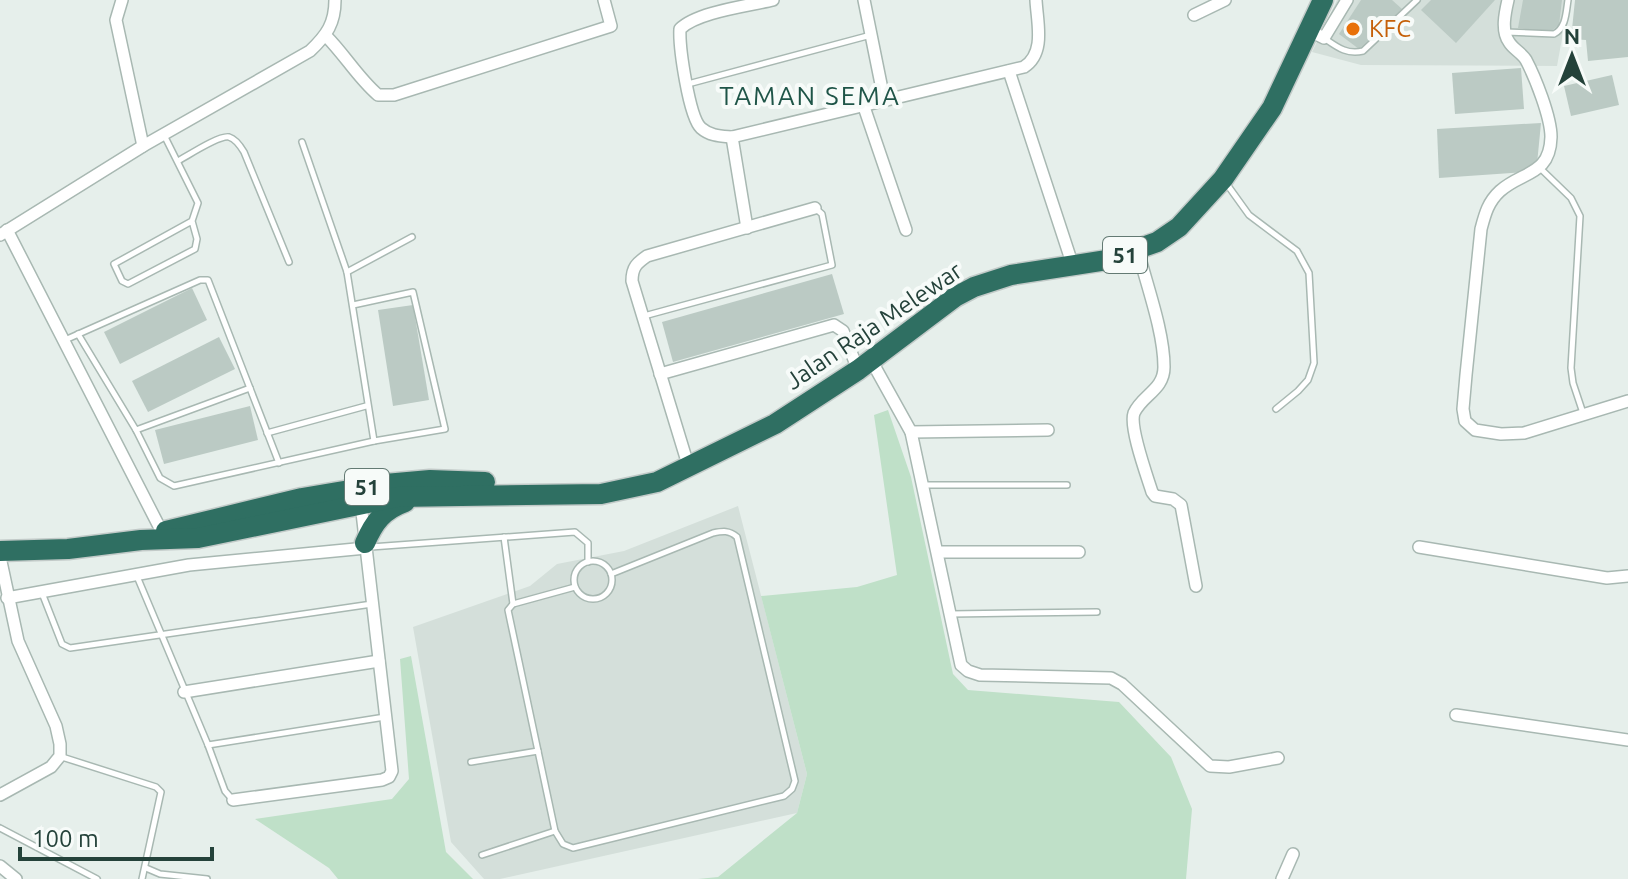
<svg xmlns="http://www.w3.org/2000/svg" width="1628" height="879" font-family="Ubuntu,sans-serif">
<rect width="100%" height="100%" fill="#e6efeb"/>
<g fill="#d4dfda">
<polygon points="1337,0 1569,0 1557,66 1361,65 1312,52"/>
<polygon points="738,506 807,774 797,813 500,879 484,879 451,842 413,627 530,586 557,564 624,551"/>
</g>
<g fill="#bfe0c8">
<polygon points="888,410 911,477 953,674 968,690 1119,702 1171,757 1192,809 1186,879 698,879 718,877 797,813 807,774 761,596 857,587 897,575 874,415"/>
<polygon points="411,656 446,852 473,879 338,879 329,868 255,819 392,799 409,779 400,659"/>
</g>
<g fill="#bbcac4">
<polygon points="1361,0 1392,0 1402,9 1359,49 1339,34"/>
<polygon points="1431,0 1495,0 1456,43 1421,10"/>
<polygon points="1523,0 1562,0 1559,25 1550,32 1518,28"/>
<polygon points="1575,0 1628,0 1628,57 1588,61 1586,40 1571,39"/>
<polygon points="1521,68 1524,109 1455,114 1452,73"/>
<polygon points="1612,75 1619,105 1571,116 1564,86"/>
<polygon points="1541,123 1537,164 1526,172 1439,178 1437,129"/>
<polygon points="832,274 844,314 673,362 662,322"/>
<polygon points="192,288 207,320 120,364 104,332"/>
<polygon points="413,305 429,400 393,406 378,310"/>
<polygon points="219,337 235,369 148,412 132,381"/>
<polygon points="250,406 258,440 164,464 155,430"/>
</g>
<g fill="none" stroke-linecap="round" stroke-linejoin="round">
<g stroke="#a8b8b2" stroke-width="8">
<g id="lane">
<path d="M1506,32L1554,34C1566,28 1566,13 1568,0"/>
<path d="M1324,38C1337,47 1347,55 1363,51L1417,0"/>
<polyline points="688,84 871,35"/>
<polyline points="164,135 198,203 192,221 114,264 122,281 128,284 195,249 197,239 192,221"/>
<polyline points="302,142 347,272 374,441"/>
<path d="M178,161C189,155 219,135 229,137C236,139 241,147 244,152L289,262"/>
<polyline points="1540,168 1571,198 1580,216 1571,368 1573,383 1583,413"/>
<polyline points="1226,183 1249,215 1297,251 1309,273 1314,363 1308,380 1298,391 1276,409"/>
<polyline points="347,272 412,237"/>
<polyline points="644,316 832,265 822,214 815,208"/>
<polyline points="78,334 136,430 160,478 174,486 374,441 445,429 413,292 353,305"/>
<polyline points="65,340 200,280 208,280 279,463"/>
<polyline points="136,430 250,388"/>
<polyline points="267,433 366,406"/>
<polyline points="924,485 1067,485"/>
<polyline points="504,537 513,604"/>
<polyline points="371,547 575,532 588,543 588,562"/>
<circle cx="593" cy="580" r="19"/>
<polyline points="136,574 208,745 225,791 232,799"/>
<path d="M575,587L513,604L508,610L555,831L563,844L573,848L784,796L792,789L795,781L737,537C729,530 723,531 713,533L611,574"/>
<polyline points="42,593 62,644 70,648 372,604"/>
<polyline points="951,614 1097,612"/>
<polyline points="208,745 385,717"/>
<polyline points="62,757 156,787 161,792 142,879"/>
<polyline points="471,762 538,751"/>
<polyline points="0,828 97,879"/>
<polyline points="482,855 555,831"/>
<polyline points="146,868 160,874 207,879"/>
</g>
</g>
<g stroke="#a8b8b2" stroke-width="14">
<g id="street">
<polyline points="122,0 116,20 143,146"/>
<path d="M773,0C748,6 697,12 680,29C679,47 689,117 701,128C710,136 721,136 732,137L1024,67C1046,53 1037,22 1036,0"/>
<polyline points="864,0 884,99"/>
<path d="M1508,0C1505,13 1501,31 1509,42C1513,49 1522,53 1526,60C1535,77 1551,117 1551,137C1550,176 1522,171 1500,191C1488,202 1485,214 1481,229L1466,375L1463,409L1465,421L1475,430L1501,434L1524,433L1628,401"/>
<polyline points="1194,15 1225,0"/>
<polyline points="1310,31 1324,38 1347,0"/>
<path d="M326,36C345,55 358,78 378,95H394L611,26L604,0"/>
<polyline points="1009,71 1073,266"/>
<polyline points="863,104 906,230"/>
<polyline points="732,137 747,228"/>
<polyline points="7,230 164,536"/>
<path d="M0,235L143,146L310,51C327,35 335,23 335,0"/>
<path d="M1138,251C1147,286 1164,332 1164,367C1164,390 1142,395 1134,413C1129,427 1147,476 1152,492L1155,496L1173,499L1181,505L1196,586"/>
<polyline points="871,360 911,432 961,665 968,671 980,675 1111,678 1122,684 1210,766 1229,767 1278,758"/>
<polyline points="660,374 834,325 843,331 858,370"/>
<polyline points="911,432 1048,430"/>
<path d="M689,468L632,281C632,267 637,263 647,256L815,208"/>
<polyline points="1419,547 1607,578 1628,576"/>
<polyline points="938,552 1079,552"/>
<polyline points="0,557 18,641 56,726 60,744 60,756 51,767 0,795"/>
<polyline points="7,598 189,565 366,548"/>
<polyline points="184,692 379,661"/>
<polyline points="1456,715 1628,740"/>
<polyline points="233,800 382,780 389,777 392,771 361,504"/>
<polyline points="0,866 16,879"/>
<polyline points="1282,879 1293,854"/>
</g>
</g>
<g stroke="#c2cac8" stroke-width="23">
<g id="highway">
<polyline points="166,531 302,498 385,484 430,480 485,482"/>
<path d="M365,543C374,522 383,510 405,502"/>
<polyline points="0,551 68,549 141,540 198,538 397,497 601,494 657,482 775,424 858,370 955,297 974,287 1011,275 1107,260 1157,242 1179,227 1223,179 1272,108 1323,0"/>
</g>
</g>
<use href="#lane" stroke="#fff" stroke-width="5"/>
<use href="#street" stroke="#fff" stroke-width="11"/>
<use href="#highway" stroke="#2f6f62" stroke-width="20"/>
</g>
<circle fill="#e8710a" stroke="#f7fbf9" stroke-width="3" cx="1353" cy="29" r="8"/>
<g text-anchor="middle" stroke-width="8" stroke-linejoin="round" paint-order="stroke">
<g fill="#f7fbf9" stroke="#637a73" stroke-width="2">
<rect x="1103" y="237" width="44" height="36" rx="6"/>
<rect x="345" y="469" width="44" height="36" rx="6"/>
</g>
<g font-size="22" font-weight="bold" fill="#24423a">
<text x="1125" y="263">51</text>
<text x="367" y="495">51</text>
</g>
<g font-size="24" fill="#c56008" stroke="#f7fbf9" text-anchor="start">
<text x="1369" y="37">KFC</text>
</g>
<g font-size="24" fill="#24423a" stroke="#f7fbf9">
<text transform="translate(874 326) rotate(-34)" y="8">Jalan Raja Melewar</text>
</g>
<g font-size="26" letter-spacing="2" fill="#1f5548" stroke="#f7fbf9">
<text x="810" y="105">TAMAN SEMA</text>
</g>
</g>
<g transform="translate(1572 56)" stroke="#f7fbf9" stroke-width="6" paint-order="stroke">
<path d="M0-6L14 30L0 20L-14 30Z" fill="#24423a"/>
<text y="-12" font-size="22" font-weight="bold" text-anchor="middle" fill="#24423a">N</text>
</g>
<path d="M20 847v12h192v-12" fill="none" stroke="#24423a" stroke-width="4"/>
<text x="32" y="847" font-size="24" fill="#24423a" stroke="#f7fbf9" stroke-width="6" paint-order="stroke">100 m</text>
</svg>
